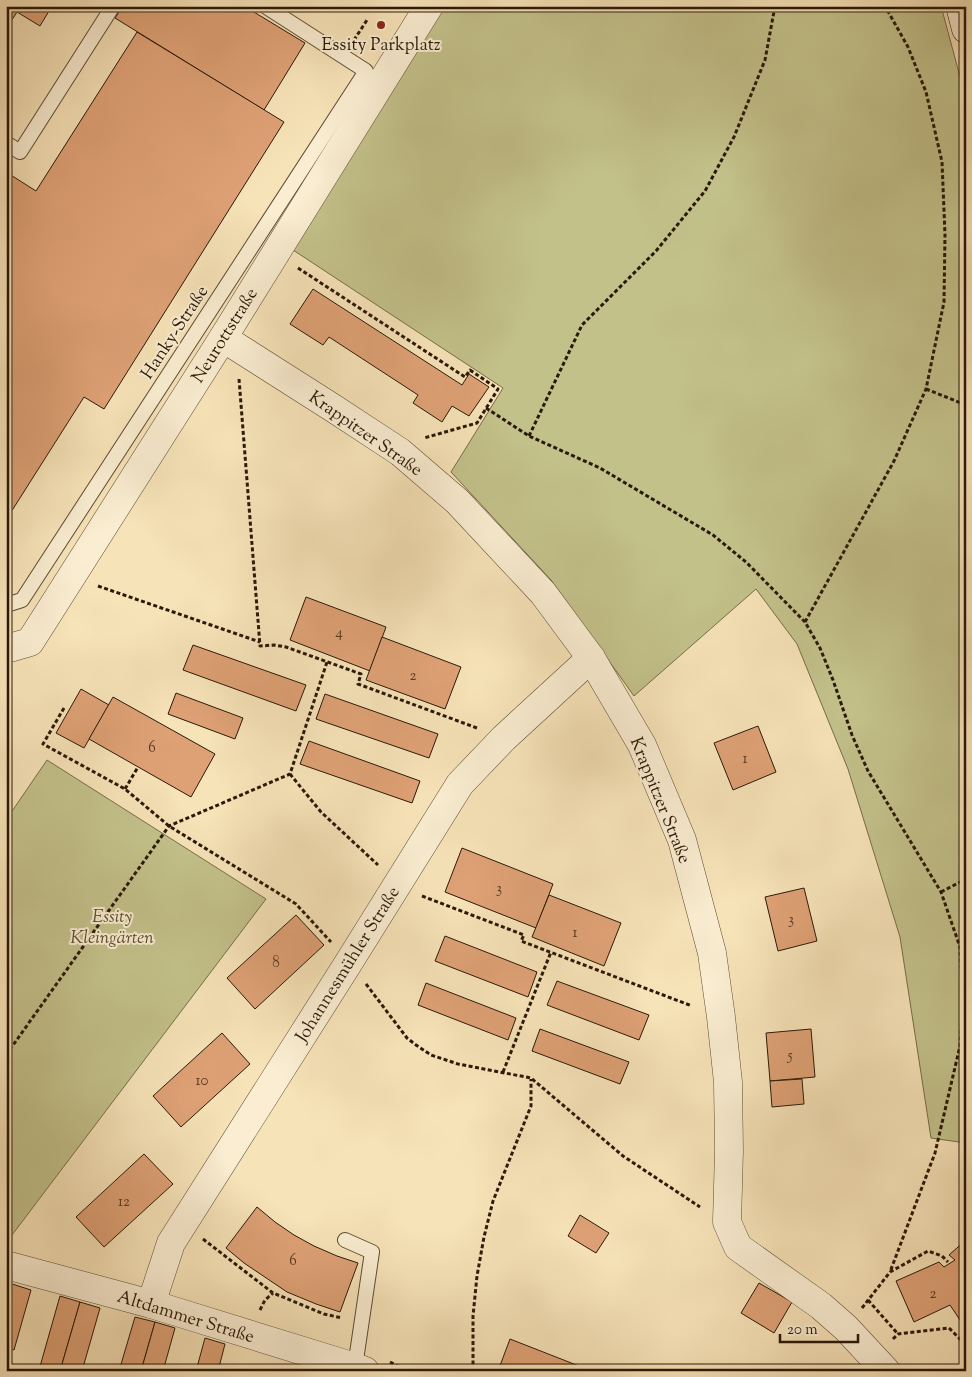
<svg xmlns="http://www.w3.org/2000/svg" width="972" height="1377" font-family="'Sorts Mill Goudy',serif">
<rect width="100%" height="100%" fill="#f7e3b8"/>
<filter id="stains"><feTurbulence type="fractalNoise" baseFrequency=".004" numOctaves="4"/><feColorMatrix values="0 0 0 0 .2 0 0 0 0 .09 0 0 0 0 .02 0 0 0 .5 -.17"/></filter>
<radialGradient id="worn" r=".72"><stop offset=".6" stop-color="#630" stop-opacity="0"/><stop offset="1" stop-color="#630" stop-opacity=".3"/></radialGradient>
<g fill="#c3c18a" stroke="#766c49">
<polygon points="443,6 941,6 966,99 966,1143 931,1138 900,937 848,769 797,644 756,589 634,696 551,580 451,472 503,388 290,248"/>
<polygon points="47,760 266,899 6,1243 6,820"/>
</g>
<g fill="#dea175" stroke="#2a1808">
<polygon points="6,6 52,6 40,26 17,12 6,29"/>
<polygon points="123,6 244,6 305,43 264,110 115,18"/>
<polygon points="137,32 284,122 104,409 84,397 6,520 6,172 36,191"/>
<polygon points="313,289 462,385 469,374 489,387 469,416 452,406 442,422 413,403 418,395 329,337 323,345 290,324"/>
<polygon points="306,597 386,627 370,671 290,640"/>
<polygon points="382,637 461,667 445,709 366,680"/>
<polygon points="193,645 306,685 296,711 183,670"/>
<polygon points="81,689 109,705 84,748 56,733"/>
<polygon points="176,693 243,718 235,739 168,714"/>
<polygon points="325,694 438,734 429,758 316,719"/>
<polygon points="113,697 215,754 191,797 89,739"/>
<polygon points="758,726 776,772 733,790 714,743"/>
<polygon points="309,741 420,781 412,803 300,764"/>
<polygon points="462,848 553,884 536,928 445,892"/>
<polygon points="804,888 817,941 778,951 765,897"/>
<polygon points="549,895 621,923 604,966 532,937"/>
<polygon points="296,915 324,945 255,1009 227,978"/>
<polygon points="445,936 537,972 528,997 435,961"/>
<polygon points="557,981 649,1015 639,1040 547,1005"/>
<polygon points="426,983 516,1018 508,1040 418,1005"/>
<polygon points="540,1029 629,1062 620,1084 532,1051"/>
<polygon points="811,1029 815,1077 770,1081 766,1033"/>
<polygon points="222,1033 250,1064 181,1127 153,1096"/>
<polygon points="802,1079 804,1104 772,1107 770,1081"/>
<polygon points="144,1154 173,1184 104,1247 76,1217"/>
<polygon points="257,1207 275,1222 294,1235 314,1246 337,1256 358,1263 340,1312 316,1304 287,1292 244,1263 226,1248"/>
<polygon points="580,1215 609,1233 596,1253 568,1236"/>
<polygon points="966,1240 966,1329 950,1305 914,1322 896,1281 939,1262 944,1267 955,1260 949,1255"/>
<polygon points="9,1283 31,1290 14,1350 6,1347 6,1295"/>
<polygon points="759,1283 792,1302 774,1333 741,1313"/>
<polygon points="60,1296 80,1302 60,1371 42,1371 39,1370"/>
<polygon points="80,1302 100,1308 82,1371 60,1371"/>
<polygon points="135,1317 155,1322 141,1371 119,1371"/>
<polygon points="155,1322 175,1328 163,1371 141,1371"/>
<polygon points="205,1338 225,1344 218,1371 196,1371"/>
<polygon points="510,1339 579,1366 577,1371 498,1371"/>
</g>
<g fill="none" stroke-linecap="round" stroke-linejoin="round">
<g stroke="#5d4b34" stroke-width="16">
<g id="lane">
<polyline points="6,143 20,152 113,6"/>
<polyline points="6,605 22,600 366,71 265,6"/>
<polyline points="345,1240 372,1252 355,1367"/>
</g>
</g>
<g stroke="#5d4b34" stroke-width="29">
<g id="street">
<polyline points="223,338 333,408 400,452 457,501 543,593 591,658 642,745 682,840 712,953 721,1017 728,1082 729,1151 727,1222 738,1247 821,1306 846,1328 886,1371"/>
<polyline points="6,649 30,642 223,338 429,6"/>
<polyline points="6,1265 151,1304 355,1367 365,1371"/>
<polyline points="151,1304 171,1243 349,962 460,784 504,738 591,658"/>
</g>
</g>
<g stroke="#2a1808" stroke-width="29">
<polyline id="secondary" points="960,6 966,29"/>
</g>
<g stroke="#2a1808" stroke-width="3" stroke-dasharray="4 2.5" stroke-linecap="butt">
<polyline points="354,40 367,20"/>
<polyline points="298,268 465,377 470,370 498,389 477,423 424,438"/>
<polyline points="239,379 260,646 274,645 286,647 361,674 358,684 477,728"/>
<polyline points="926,389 966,405"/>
<polyline points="486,408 529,436 600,468 713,535 746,562 805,622 820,648 833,680 852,735 868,771 941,892 960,947 963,1004 960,1046 935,1153 890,1272"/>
<polyline points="529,436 582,325 656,251 705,191 734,137 765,60 775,6"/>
<polyline points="98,586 260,642"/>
<polyline points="805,622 894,461 926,389 944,302 945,235 942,162 926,92 908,47 885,6"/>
<polyline points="64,708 43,744 125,789 169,826 296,904 331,942"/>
<polyline points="290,774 321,812 378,865"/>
<polyline points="125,789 138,767"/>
<polyline points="941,892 966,879"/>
<polyline points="422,896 524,935 521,941 692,1006"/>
<polyline points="366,984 407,1038 416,1045 431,1055 458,1064 531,1078 623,1156 700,1207"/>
<polyline points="6,1055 169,826 290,774 327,662"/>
<polyline points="503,1072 551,952"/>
<polyline points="203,1239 273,1293 324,1314 342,1318"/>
<polyline points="868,1300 898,1334"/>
<polyline points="862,1308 890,1272 928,1251 942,1256 948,1262"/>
<polyline points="260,1310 265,1300 273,1293"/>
<polyline points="893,1339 898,1334 949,1328 966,1345"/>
<polyline points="390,1362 407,1371"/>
<polyline points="473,1371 473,1316 477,1276 484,1237 493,1201 531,1106 531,1079"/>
</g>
<use href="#lane" stroke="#faedd1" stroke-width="14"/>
<use href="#street" stroke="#faedd1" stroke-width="28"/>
<use href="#secondary" stroke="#faedd1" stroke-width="28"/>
</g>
<circle fill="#8f2418" stroke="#faedd1" stroke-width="2" cx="381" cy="25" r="5"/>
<g text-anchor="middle" stroke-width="4" stroke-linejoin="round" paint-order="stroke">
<g font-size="15" fill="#573a23">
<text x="339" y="637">4</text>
<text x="413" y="680">2</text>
<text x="152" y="752">6</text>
<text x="745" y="763">1</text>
<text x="499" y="893">3</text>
<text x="791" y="924">3</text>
<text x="575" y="937">1</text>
<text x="276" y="967">8</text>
<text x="790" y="1060">5</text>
<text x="202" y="1085">10</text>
<text x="124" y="1206">12</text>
<text x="293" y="1265">6</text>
<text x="933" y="1298">2</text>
</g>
<g font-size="18" fill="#2a1808" stroke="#faedd1">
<text x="381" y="50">Essity Parkplatz</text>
</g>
<g font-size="18" fill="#2a1808" stroke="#faedd1">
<text transform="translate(174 332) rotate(-57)" y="6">Hanky-Straße</text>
<text transform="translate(224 335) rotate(-58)" y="6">Neurottstraße</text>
<text transform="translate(366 433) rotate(35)" y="6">Krappitzer Straße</text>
<text transform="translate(661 800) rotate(68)" y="6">Krappitzer Straße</text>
<text transform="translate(347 964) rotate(-58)" y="6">Johannesmühler Straße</text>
<text transform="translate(186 1316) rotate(17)" y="6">Altdammer Straße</text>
</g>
<g font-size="18" font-style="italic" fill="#584b2f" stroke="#faedd1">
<text x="112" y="922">Essity<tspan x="112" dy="21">Kleingärten</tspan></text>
</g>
</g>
<rect width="972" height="1377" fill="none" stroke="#f7e3b8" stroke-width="25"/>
<rect x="8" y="8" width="957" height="1362" fill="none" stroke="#2a1808" stroke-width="2.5"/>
<rect x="12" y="12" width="947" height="1352" fill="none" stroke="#2a1808"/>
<path d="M780 1334v8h78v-8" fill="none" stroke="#2a1808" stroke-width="2.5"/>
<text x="787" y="1334" font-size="15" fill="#2a1808" stroke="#faedd1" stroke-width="4" paint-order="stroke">20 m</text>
<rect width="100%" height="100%" filter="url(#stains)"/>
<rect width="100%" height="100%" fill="url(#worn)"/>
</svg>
